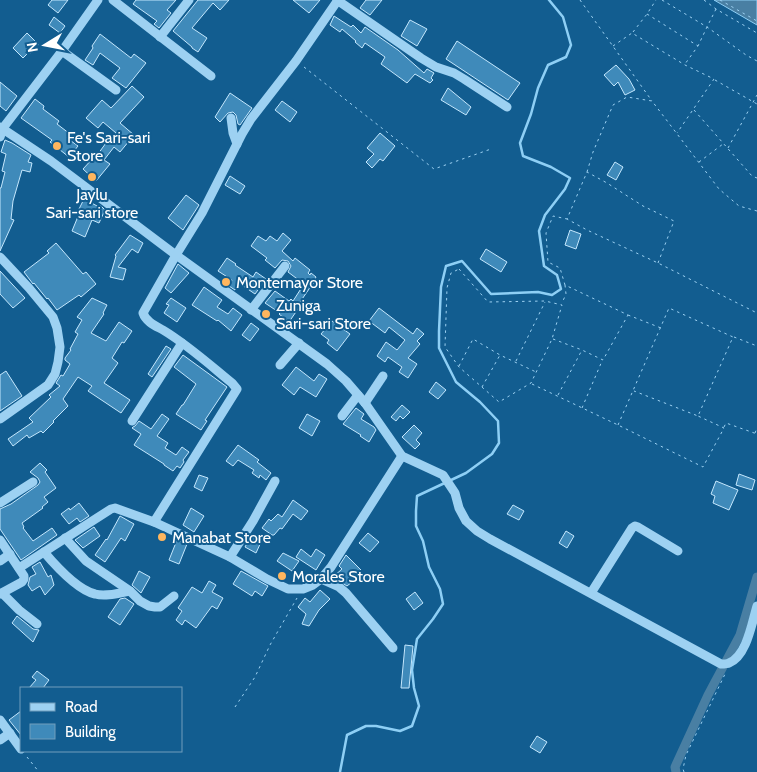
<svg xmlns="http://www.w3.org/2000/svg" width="757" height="772" font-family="Cabin,sans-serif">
<rect width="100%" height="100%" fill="#125d90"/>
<polygon fill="#497fa3" stroke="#8ecff5" points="714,0 757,0 757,25"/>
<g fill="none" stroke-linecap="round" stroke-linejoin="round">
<polyline stroke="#8ecff5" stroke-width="2.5" points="340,772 347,735 366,726 376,726 400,731 412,726 419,706 414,688 412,670 417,639 433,619 443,604 440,589 429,567 423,541 416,526 416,511 417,496 466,473 492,454 499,443 498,421 480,402 456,382 439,348 439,331 441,287 446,266 462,261 491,294 538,292 552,295 561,289 557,275 544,266 539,231 545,215 565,189 570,178 551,167 523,156 520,143 531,114 538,88 548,65 566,57 571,45 563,17 549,0"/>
<polyline stroke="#497fa3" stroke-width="9" points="676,772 675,767 708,695 740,635 757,577"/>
</g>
<g fill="#3f8aba" stroke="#c4e7fd">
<polygon points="52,0 68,0 58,13 48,5"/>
<polygon points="136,0 176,0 167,10 171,13 159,28 154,24 157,21 133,4"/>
<polygon points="198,0 229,0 220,10 213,3 192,28 207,38 198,52 192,48 192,47 173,31"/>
<polygon points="293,0 320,0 309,13"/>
<polygon points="366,0 382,0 370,15 360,8"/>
<polygon points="334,16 351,27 353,25 361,33 365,27 398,50 424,73 427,69 434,73 431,78 433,80 430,83 415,74 407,83 381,64 385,57 365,43 362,48 355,42 356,41 342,29 340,32 330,25"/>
<polygon points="54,17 65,26 60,33 49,25"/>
<polygon points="410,20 427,29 417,46 401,36"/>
<polygon points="27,33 39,45 31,53 29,52 23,58 13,48"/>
<polygon points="100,34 131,58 134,54 146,63 126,88 112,78 120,68 100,53 93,65 85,60 93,48 92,46"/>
<polygon points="457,41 520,83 508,100 446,59"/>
<polygon points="616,65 629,79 635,90 625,95 618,82 614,86 604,75"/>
<polygon points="0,82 17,96 6,111 0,106"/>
<polygon points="132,86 144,97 120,123 134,135 120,152 114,147 104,160 110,164 96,181 83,169 94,157 95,158 106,143 108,144 116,133 103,122 98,128 86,118 102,100 111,108"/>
<polygon points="448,88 471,107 466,115 441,100"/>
<polygon points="230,93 252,108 240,125 238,124 236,115 233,112 228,113 220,122 215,117"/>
<polygon points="35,99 44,106 43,109 59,121 57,124 70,134 67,138 78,146 69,157 50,142 52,140 21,118"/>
<polygon points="282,101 297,112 290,122 275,110"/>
<polygon points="380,133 395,146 383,161 380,159 372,168 366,162 374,154 367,148"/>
<polygon points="5,140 12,143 31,155 28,162 32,163 30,172 22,170 13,201 11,219 14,220 0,251 0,188 1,188 5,172 2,171 6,154 1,152"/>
<polygon points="615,162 623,167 616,180 607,175"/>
<polygon points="230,176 245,186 240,194 225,185"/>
<polygon points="186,195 199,205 183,230 168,218"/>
<polygon points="84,199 99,207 100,205 105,210 99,223 92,220 85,237 72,231 79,214 77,213"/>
<polygon points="570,230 581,234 576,249 565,245"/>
<polygon points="283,233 291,240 282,251 293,261 295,258 310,270 308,273 310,275 311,273 316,277 315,279 316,280 309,289 298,305 300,306 289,322 279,314 280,313 265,303 275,291 289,301 291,299 293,301 304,284 288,272 291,266 288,261 282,260 275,268 265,260 267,258 251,246 258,236 266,241 270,236 277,241"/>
<polygon points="130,235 143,243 138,253 132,249 118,267 126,269 123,280 110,277 116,256 115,255"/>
<polygon points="56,243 83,274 86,272 96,284 81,297 79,295 57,310 48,298 47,299 34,283 33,284 24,272 49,253 47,251"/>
<polygon points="486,249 507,262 501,272 480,259"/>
<polygon points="227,258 236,264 235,265 253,277 256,272 266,279 255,294 239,283 235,290 229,286 232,280 218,271"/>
<polygon points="178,264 189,273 171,293 165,288"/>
<polygon points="0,271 25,298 13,308 0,294"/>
<polygon points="204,287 222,300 217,307 228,314 233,308 242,315 231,331 218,320 217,321 192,305"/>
<polygon points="92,298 107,305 103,313 104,314 91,333 106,341 119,322 132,331 124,343 122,342 112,358 118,363 104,383 130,400 121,413 88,391 92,386 78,377 63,399 68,406 53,421 54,422 43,433 41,431 29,438 27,435 13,446 8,439 33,422 29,418 51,397 49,395 60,386 56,383 61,375 63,376 70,364 65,360 65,358 71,350 70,349 78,334 75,332 82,320 77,317"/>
<polygon points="171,298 186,308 177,322 164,313 169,305 166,304"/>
<polygon points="379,308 413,334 417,328 424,334 417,341 420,344 408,358 417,364 408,378 399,372 402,367 388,357 385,362 377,356 386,342 397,350 405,340 389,327 385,333 369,321"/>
<polygon points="332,321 350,334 337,351 327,343 329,340 321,334"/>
<polygon points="251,323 259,329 250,341 242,335"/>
<polygon points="166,346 171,349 152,377 148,374"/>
<polygon points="183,355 227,387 205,420 207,421 201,430 176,414 182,405 183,405 196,384 174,367"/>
<polygon points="296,367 314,381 319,374 327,379 316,397 300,387 294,395 282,385"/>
<polygon points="6,371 22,396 0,411 0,375"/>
<polygon points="436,382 446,390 438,399 429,392"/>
<polygon points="402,405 410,412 403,419 400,416 396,421 391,417"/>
<polygon points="356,408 364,414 361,419 374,427 376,430 369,442 360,436 361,435 343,424"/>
<polygon points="162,414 169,419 157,436 168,443 165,448 176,455 182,447 189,452 183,460 184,462 180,468 177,466 173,471 164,465 164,464 134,445 141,434 132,428 133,427 135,426 139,421 151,429"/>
<polygon points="307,414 320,421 312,436 299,428"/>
<polygon points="414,425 422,433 416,440 420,444 415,449 402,437"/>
<polygon points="238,445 259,460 257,462 271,473 266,480 260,475 259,478 252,473 254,470 238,460 233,466 226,461"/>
<polygon points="40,463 47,470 45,472 56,488 44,497 48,502 42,507 43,508 22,523 24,527 23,528 33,541 52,528 57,535 21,560 0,529 0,509 11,504 38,485 40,482 38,478 30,472"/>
<polygon points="739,474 755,480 752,490 736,485"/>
<polygon points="199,475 208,478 202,491 194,487"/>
<polygon points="716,481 738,490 729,510 713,503 715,496 711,494"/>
<polygon points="293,500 308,511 301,520 293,514 282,529 280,528 274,535 272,535 262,528 269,519 271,521 278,514 282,517"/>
<polygon points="79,503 89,516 80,522 77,518 69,524 61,514 69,508 70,510"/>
<polygon points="513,505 524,511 519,520 507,514"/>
<polygon points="191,508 204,516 194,532 183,525"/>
<polygon points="120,516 134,524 125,541 121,538 105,562 95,555 106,539 107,540"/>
<polygon points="94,527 100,536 83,548 75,540"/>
<polygon points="566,531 574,536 567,548 559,543"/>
<polygon points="368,533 379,542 370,552 359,543"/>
<polygon points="251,536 261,542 256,553 245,547"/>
<polygon points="177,540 187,544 179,564 169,560"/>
<polygon points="301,549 311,557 316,549 325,555 316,570 296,557"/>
<polygon points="283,553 299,561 292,571 277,561"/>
<polygon points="346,555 361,570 351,580 352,582 347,586 333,577 342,569 339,566"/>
<polygon points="40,562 48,577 51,575 54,585 45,595 40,586 32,591 28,585 30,577 36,574 32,567"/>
<polygon points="139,571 150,577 141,593 132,585"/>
<polygon points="241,571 268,586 262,596 255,591 252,596 233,584"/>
<polygon points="209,581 216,585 212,592 223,598 217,609 212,606 196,628 185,620 182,625 176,620 182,611 178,608 192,587 202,593"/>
<polygon points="320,590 330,599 319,610 309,626 302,624 306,614 298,607 305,598 310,602"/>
<polygon points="415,592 423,603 414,610 406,599"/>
<polygon points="125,598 134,604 120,625 108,617 120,599"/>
<polygon points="17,616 33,629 39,630 33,642 12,623"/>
<polygon points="405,645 413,646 409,688 401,688"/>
<polygon points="37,671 49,680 43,688 29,688 36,680 32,677"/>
<polygon points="21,711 21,735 9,720"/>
<polygon points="537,736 547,742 540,753 530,747"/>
</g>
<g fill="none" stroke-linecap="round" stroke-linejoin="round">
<g stroke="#9dd1f2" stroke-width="1" stroke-dasharray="2.5 4" stroke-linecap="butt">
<polyline points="580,0 652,101"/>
<polyline points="662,0 707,27 698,46"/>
<polyline points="704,0 716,9 757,33"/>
<polyline points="720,0 757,21"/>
<polyline points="716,9 707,27 746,55 757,61"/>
<polyline points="647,14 698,46 685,64"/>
<polyline points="633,32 647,14 656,0"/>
<polyline points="613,46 632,33 685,65 714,79 677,133"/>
<polyline points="304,67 434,169 491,149"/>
<polyline points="715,80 757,104"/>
<polyline points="694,110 752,176 757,178"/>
<polyline points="728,148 757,95"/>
<polyline points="699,162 723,144"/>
<polyline points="587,172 593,152 613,105 627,97 652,101 719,189 739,206 757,211"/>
<polyline points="658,263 674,221 643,206 607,183 587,172 567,219 587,230 658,263 757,313"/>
<polygon points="459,269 488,302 545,301 562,305 552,339 531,383 499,402 459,367 445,347 447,288 451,273"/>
<polyline points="565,285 560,268 548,262 546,233 553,216 567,219"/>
<polyline points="628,315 661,328"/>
<polyline points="734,337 757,346"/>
<polyline points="553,339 582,350 603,360 628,315 565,285 566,294 562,303"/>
<polyline points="516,361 545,302"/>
<polyline points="459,366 473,339 500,355 536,372"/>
<polyline points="532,384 618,425 703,467 724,428 698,416"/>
<polyline points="482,387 500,355"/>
<polyline points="558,395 582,350"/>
<polyline points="582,408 602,361"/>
<polyline points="618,425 669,308 733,337 698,416 634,391"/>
<polyline points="724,427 726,423 757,434"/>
<polyline points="755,433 757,428"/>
<polyline points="235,707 255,677 270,645 297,598"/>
<polyline points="27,757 39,772"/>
<polyline points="684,772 683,769 686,755 726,672"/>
</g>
<g stroke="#9dd1f2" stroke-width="9">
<polyline points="113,0 211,76"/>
<polyline points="337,0 421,58 436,67 454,73 464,79 507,107"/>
<polyline points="160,37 189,0"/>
<polyline points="62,51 116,90"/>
<polyline points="231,118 233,133 237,144"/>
<path d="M0,127L51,161L176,255L327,364L346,381L365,403L402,456L443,475L455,493L459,508L466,521L477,531L490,539L721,664C724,664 727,664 729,663C747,656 752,622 757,606"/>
<polyline points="0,137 3,128 62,51 98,0"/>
<polyline points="0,257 29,288 53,317 57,328 60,347 58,362 55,374 48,385 0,419"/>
<polyline points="251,310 285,266"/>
<polyline points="280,365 299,343"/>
<polyline points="365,403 383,376"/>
<polyline points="342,416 358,395"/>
<polyline points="132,421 182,343"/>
<polyline points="0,503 33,482"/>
<path d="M154,522L237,389L232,383C210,365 188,345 163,330C156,326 146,322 143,313L176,255L202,213L242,134L251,119L296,61L338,0"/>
<polyline points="65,538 86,561 130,591 140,601 149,606 155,607 160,607 174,596"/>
<polyline points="0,540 24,576 24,579 22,582 0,594"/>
<path d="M44,552C55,565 78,590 95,594C106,597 119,593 130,591"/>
<polyline points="230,557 253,521 275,481"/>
<polyline points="0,561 10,554"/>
<polyline points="19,568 111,509 115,508 154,522 230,557 267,579 288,589 303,589 313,585 321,579 331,567 402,456"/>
<polyline points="321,579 339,587 346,593 393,648"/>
<polyline points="2,593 19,610 37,624"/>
<polyline points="591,593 632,528 635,526 638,527 678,551"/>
<polyline points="0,720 21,749"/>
<polyline points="0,740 10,733"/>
</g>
</g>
<g fill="#ffb65e" stroke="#125d90" stroke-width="2">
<circle cx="57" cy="146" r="5"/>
<circle cx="92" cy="177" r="5"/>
<circle cx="226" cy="282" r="5"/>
<circle cx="266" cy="314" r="5"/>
<circle cx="162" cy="537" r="5"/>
<circle cx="282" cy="576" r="5"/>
</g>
<g text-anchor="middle" stroke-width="4" stroke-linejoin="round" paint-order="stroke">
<g font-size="16" fill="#fff" stroke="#125d90" text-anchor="start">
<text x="67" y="143">Fe's Sari-sari<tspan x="67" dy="18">Store</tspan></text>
<text x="92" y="200" text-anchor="middle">Jaylu<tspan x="92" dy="18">Sari-sari store</tspan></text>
<text x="236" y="288">Montemayor Store</text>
<text x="276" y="311">Zuniga<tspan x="276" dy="18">Sari-sari Store</tspan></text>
<text x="172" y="543">Manabat Store</text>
<text x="292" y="582">Morales Store</text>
</g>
</g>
<rect x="20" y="687" width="162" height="65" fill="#125d90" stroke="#719ebc"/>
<rect x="30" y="703" width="25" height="8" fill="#9dd1f2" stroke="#719ebc"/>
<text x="65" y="712" font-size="15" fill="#ffffff">Road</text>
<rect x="30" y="724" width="25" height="15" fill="#3f8aba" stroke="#719ebc"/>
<text x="65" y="737" font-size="15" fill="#ffffff">Building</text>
<g transform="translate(45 45) rotate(260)" stroke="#125d90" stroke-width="4" paint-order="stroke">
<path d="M0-4L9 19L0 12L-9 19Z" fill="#ffffff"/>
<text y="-8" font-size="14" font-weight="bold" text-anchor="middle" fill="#ffffff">N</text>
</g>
</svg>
